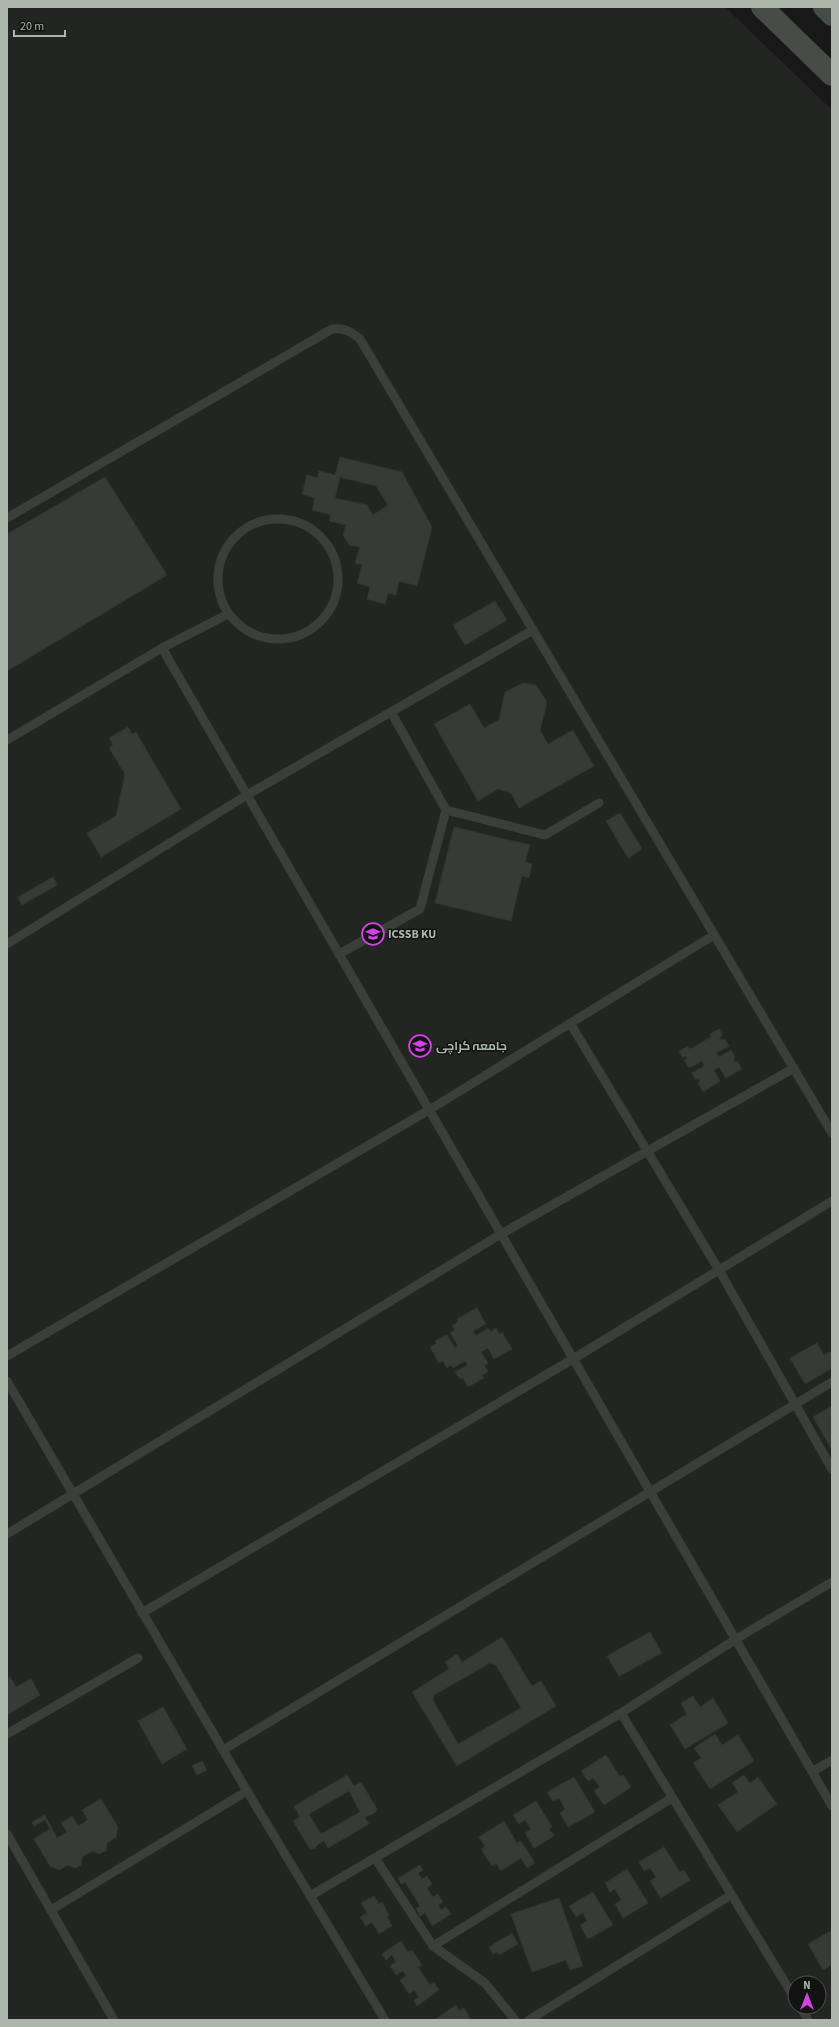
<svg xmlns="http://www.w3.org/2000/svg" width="839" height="2027" font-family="'Source Sans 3',Cairo,sans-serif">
<rect width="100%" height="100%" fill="#171817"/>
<path fill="#232523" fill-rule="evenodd" d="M7,7H725L832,110V2020H7ZM795,1983H819V2007H795Z"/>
<g fill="#373a37" stroke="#313432" fill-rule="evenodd">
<path d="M340,457L402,472L432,527L417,586L399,581L396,595L388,593L385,604L367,599L370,587L357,583L362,565L355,563L360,547L349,545L343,535L346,525L329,521L331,515L312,510L315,498L302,494L307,475L317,478L319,471L335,475ZM340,477L376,486L388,505L373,515L367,505L335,498Z"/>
<polygon points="105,477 167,575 7,671 7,534"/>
<polygon points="495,601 507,620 465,645 453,625"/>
<polygon points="523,683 536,685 547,702 540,730 548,744 573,730 594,766 519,808 511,793 498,789 478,801 434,724 470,704 484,728 499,720 505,692"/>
<polygon points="128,727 132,734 136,732 181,809 101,857 87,833 116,816 125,774 109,748 113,745 109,738"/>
<polygon points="620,813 642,849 628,858 606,821"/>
<polygon points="454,827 530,845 525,862 532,864 529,878 522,876 511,921 435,903"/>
<polygon points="53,877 57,885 22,905 18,897"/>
<polygon points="719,1029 723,1035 720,1037 722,1040 725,1039 729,1046 716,1053 719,1057 731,1050 735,1057 733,1059 735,1062 737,1061 742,1069 726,1078 719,1067 714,1070 720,1081 703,1092 698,1083 700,1082 698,1078 696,1080 692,1073 704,1066 702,1061 689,1068 684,1060 687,1059 685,1056 683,1058 679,1051 688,1046 690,1049 711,1037 710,1034"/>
<polygon points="477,1308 486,1324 473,1331 476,1336 488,1328 491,1332 496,1328 499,1334 502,1332 512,1349 494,1359 488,1348 481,1352 488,1363 484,1365 488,1372 482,1375 484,1378 468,1387 463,1378 460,1379 455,1372 468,1365 465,1361 453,1368 451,1365 447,1368 443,1361 439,1363 430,1347 437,1343 435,1341 447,1335 455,1348 458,1346 450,1333 455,1330 452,1326 458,1322 457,1319"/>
<polygon points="817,1343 824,1355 832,1351 832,1368 805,1384 790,1358"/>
<polygon points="832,1406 832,1450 813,1417"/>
<polygon points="650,1632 662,1653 619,1676 607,1656"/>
<path d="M502,1637L532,1686L541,1681L556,1706L457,1766L412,1692L449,1669L445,1662L457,1654L462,1662ZM490,1663L496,1665L521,1708L458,1744L433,1700L434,1695Z"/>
<polygon points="10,1677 16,1687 31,1679 40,1695 7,1715 7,1679"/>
<polygon points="693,1696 700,1707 713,1698 728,1723 685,1749 670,1725 687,1714 681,1703"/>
<polygon points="163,1707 187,1749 162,1764 138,1721"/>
<polygon points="715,1734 722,1745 738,1735 754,1761 710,1789 693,1763 701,1758 694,1748"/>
<polygon points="606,1755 620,1777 623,1775 631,1787 604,1805 594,1791 600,1787 593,1778 588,1781 581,1771"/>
<polygon points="202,1761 207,1770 197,1775 192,1766"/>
<path d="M347,1775L354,1786L361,1782L377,1809L375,1813L365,1817L369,1824L328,1848L324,1841L317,1845L315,1849H310L293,1821L300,1817L294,1806ZM349,1791L360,1812L321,1834L309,1814Z"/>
<polygon points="744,1775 750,1783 758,1777 777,1804 737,1832 718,1805 738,1792 732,1783"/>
<polygon points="574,1777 595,1812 568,1827 560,1813 565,1809 559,1798 553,1801 547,1792"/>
<polygon points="101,1799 118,1827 116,1837 107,1843 106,1851 99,1854 92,1851 82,1857 81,1865 75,1868 68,1865 59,1870 50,1866 34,1839 50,1829 45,1820 34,1826 32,1822 45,1815 57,1838 67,1832 61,1823 72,1816 78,1826 88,1820 82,1810"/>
<polygon points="536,1801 552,1827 549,1829 554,1836 534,1848 525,1833 531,1829 525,1820 519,1824 513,1815"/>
<polygon points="504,1821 517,1843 521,1841 535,1863 527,1868 521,1858 501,1871 496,1863 492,1866 481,1849 485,1847 479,1837"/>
<polygon points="664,1847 680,1872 684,1870 690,1880 661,1898 650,1881 656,1877 650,1868 644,1871 639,1862"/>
<polygon points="420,1865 423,1870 418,1873 422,1879 427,1876 432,1884 427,1888 433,1897 438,1894 443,1902 438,1905 441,1910 446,1907 451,1914 432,1926 425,1913 420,1916 416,1908 420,1906 405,1882 401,1884 398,1878"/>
<polygon points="627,1869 648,1903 623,1918 615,1904 621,1900 615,1889 610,1892 605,1883"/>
<polygon points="593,1892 613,1925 588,1939 580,1925 587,1921 583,1913 576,1917 569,1906"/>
<polygon points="374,1896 379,1904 382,1902 389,1915 387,1917 392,1926 379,1934 372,1922 366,1926 360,1917 367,1913 361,1903"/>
<polygon points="559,1898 583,1966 570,1970 566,1960 532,1972 511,1914"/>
<polygon points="832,1930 832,1965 823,1970 808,1944"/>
<polygon points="512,1933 518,1944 499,1955 497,1952 493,1954 489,1947"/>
<polygon points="401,1941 408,1952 412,1950 422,1965 418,1967 430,1985 434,1982 439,1990 417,2006 414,2000 419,1997 414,1990 409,1994 400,1980 406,1976 403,1971 396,1975 390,1966 396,1962 392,1955 386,1960 382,1954"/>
<polygon points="456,2005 459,2011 464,2008 471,2020 434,2020"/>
</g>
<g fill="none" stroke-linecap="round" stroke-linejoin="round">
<g stroke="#3a3f3a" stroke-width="9">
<path d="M7,518L332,329C345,328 350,331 360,339L832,1133"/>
<circle cx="278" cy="579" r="60"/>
<polyline points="162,648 832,1806"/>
<polyline points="7,740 162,648 228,614"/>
<polyline points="446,810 545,835 599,803"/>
<polyline points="7,944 247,795 533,630"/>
<polyline points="339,954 420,909 446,810 391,712"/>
<polyline points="570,1023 719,1270 832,1469"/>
<polyline points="7,1356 429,1110 714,935"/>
<polyline points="7,1381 247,1791 385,2020"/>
<polyline points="7,1534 501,1234 794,1068"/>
<polyline points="142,1613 573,1359 832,1201"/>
<polyline points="621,1713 795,1999"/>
<polyline points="7,1734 138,1658"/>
<polyline points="223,1750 832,1382"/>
<polyline points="812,1772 832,1760"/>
<polyline points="7,1834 114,2020"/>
<polyline points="375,1858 433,1946 485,1983 515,2020"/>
<polyline points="310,1896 621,1713 736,1639 832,1582"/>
<polyline points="51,1910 247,1791"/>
<polyline points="433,1946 672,1798"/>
<polyline points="800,2007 808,2020"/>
<polyline points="529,2020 731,1895"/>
</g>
<g stroke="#464d46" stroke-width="22">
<polyline points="762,7 832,75"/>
<polyline points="824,7 832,15"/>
</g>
</g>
<defs>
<g id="university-ring" transform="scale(1.15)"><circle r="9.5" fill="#121312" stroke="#d343e4" stroke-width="1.5"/><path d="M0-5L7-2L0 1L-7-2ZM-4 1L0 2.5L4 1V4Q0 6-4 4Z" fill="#d343e4"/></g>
</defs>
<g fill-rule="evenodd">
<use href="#university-ring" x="373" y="934"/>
<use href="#university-ring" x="420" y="1046"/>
</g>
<g text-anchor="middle" stroke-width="3" stroke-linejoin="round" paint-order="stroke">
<g font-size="12" font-weight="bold" fill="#abb7aa" stroke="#121312" text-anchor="start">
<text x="388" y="938">ICSSB KU</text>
<text x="436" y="1050">جامعہ کراچی</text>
</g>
</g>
<rect width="839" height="2027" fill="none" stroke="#abb7aa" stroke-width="16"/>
<g transform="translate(807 1995)"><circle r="19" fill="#121312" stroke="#4f554f"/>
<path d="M0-3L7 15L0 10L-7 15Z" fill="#d343e4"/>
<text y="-6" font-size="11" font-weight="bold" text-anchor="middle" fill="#abb7aa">N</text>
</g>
<path d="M14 30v6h51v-6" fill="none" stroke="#abb7aa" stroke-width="2"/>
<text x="20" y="30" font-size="12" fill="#abb7aa" stroke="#121312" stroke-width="3" paint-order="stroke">20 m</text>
</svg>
